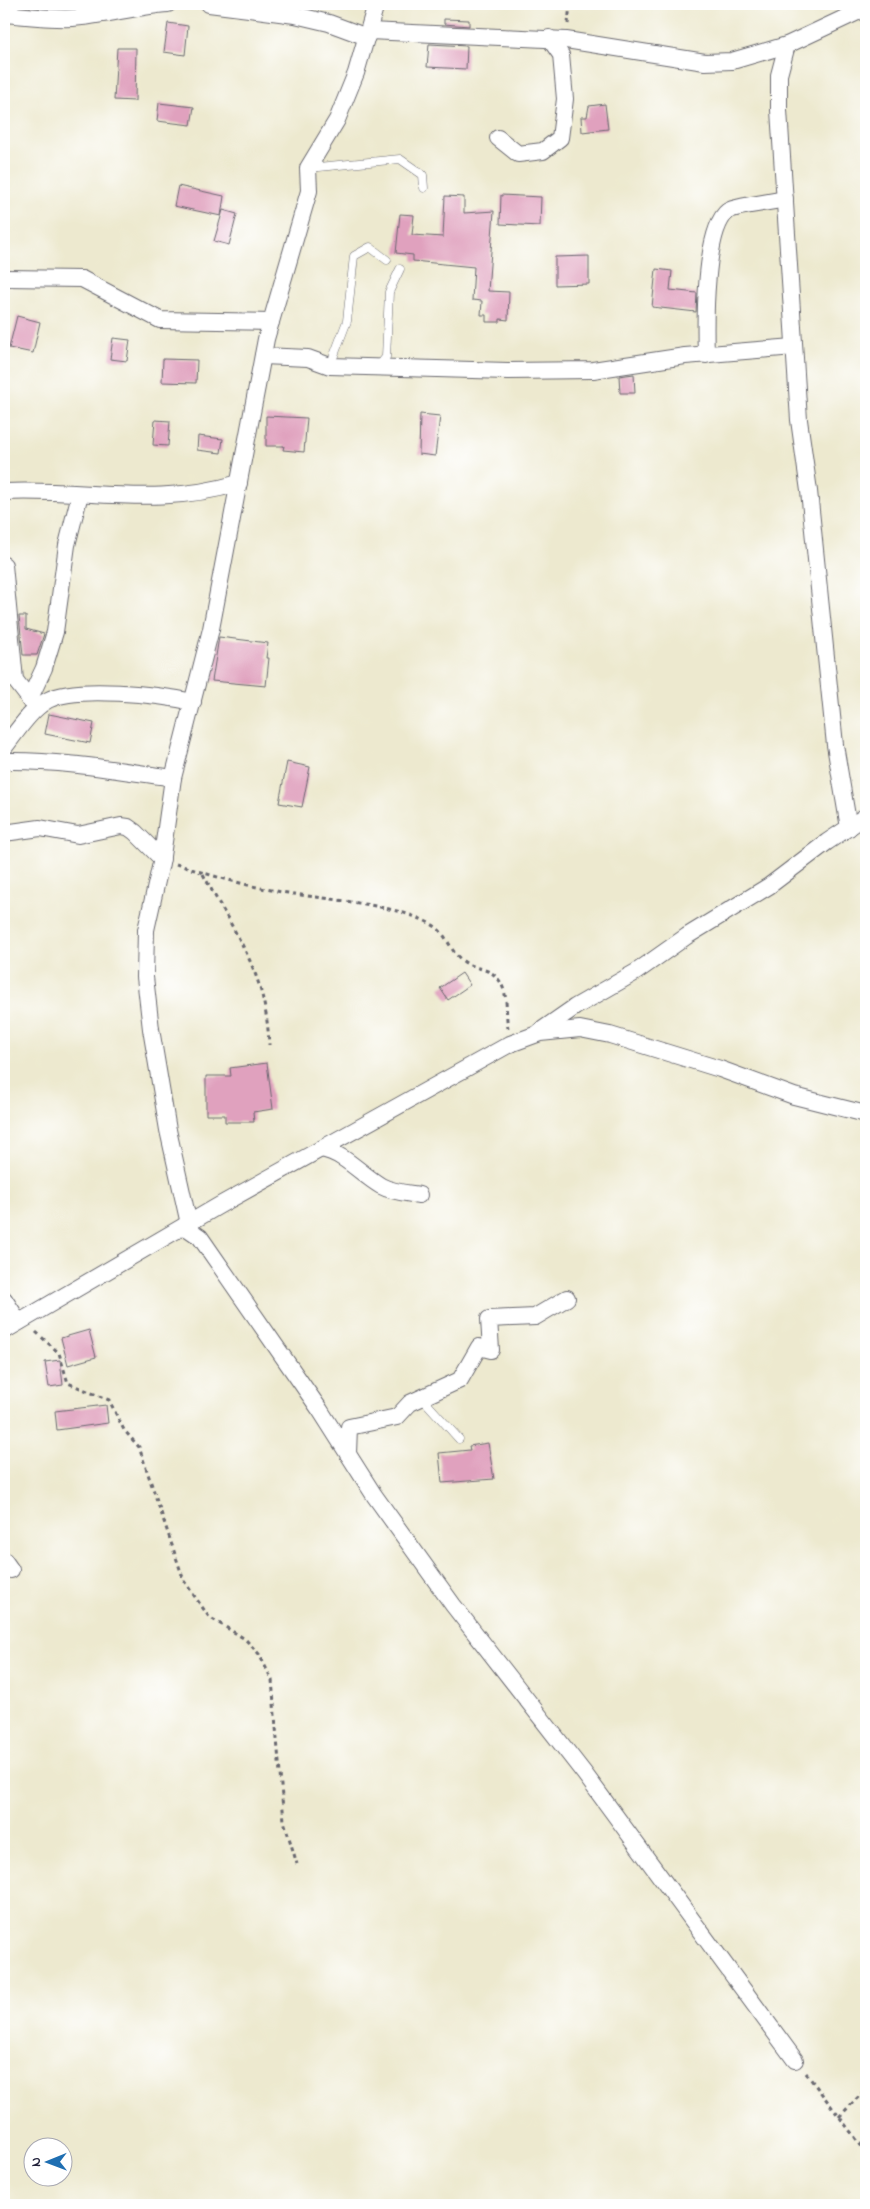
<svg xmlns="http://www.w3.org/2000/svg" width="870" height="2209" font-family="'Indie Flower',sans-serif">
<rect width="100%" height="100%" fill="#fff"/>
<filter id="ink" filterUnits="userSpaceOnUse"><feTurbulence type="fractalNoise" baseFrequency=".02" numOctaves="2"/><feDisplacementMap in="SourceGraphic" scale="10" xChannelSelector="R" yChannelSelector="G"/><feConvolveMatrix kernelMatrix="1 2 1 2 8 2 1 2 1" color-interpolation-filters="sRGB"/></filter>
<filter id="wash" filterUnits="userSpaceOnUse"><feTurbulence type="fractalNoise" baseFrequency=".0096" numOctaves="4" result="noise"/><feDisplacementMap in="SourceGraphic" scale="20" xChannelSelector="R" yChannelSelector="G"/><feGaussianBlur stdDeviation="1.12" result="paint"/><feColorMatrix in="noise" values="0 0 0 0 0 0 0 0 0 0 0 0 0 0 0 0 0 1.4 0 .05"/><feComposite in="paint" operator="in"/></filter>
<g filter="url(#wash)">
<rect width="100%" height="100%" fill="#ede9cf"/>
<g id="blocks">
<g fill="#e0a1be">
<polygon points="444,19 469,20 469,26 444,24"/>
<polygon points="168,23 188,26 185,55 164,52"/>
<polygon points="429,44 467,46 466,69 427,67"/>
<polygon points="117,48 136,48 135,101 114,100"/>
<polygon points="159,103 194,107 191,125 157,121"/>
<polygon points="605,104 608,129 582,132 581,117 587,117 589,106"/>
<polygon points="178,186 224,196 221,216 174,206"/>
<polygon points="501,195 541,197 540,226 500,224"/>
<polygon points="445,196 464,197 464,213 494,211 488,291 509,292 508,320 500,319 500,322 486,322 486,315 481,315 482,301 472,300 474,267 413,261 413,255 396,253 400,214 414,215 412,235 443,237"/>
<polygon points="223,210 237,214 229,245 214,241"/>
<polygon points="589,256 589,284 555,285 555,257"/>
<polygon points="656,269 672,271 670,290 697,293 696,312 652,307"/>
<polygon points="17,316 40,322 33,353 9,348"/>
<polygon points="113,338 130,340 127,361 110,359"/>
<polygon points="163,359 197,360 196,383 162,382"/>
<polygon points="634,374 635,393 620,393 619,376"/>
<polygon points="420,414 440,416 435,456 419,454"/>
<polygon points="266,416 307,418 304,452 283,450 284,446 266,446"/>
<polygon points="155,420 170,421 168,446 153,445"/>
<polygon points="198,436 223,439 221,453 197,450"/>
<polygon points="19,616 26,616 26,629 44,634 37,655 23,655"/>
<polygon points="219,637 268,643 266,658 269,658 266,686 212,681"/>
<polygon points="49,714 94,723 90,743 45,734"/>
<polygon points="287,762 310,767 302,807 279,803"/>
<polygon points="462,973 470,985 448,1000 440,988"/>
<polygon points="267,1063 273,1109 253,1112 254,1122 225,1122 225,1115 206,1115 206,1076 231,1076 230,1068"/>
<polygon points="89,1330 96,1357 68,1365 61,1338"/>
<polygon points="60,1360 63,1385 49,1387 45,1362"/>
<polygon points="106,1405 108,1423 57,1430 55,1411"/>
<polygon points="488,1443 494,1479 442,1483 439,1453 470,1450 469,1446"/>
</g>
</g>
</g>
<g filter="url(#ink)">
<use href="#blocks" fill-opacity="0" stroke="#69686f" stroke-width="1"/>
<g fill="none" stroke-linecap="round" stroke-linejoin="round">
<g stroke="#69686f" stroke-width="9">
<g id="service">
<polyline points="308,168 400,159 423,175 424,188"/>
<polyline points="330,366 347,321 354,256 370,247 387,260"/>
<polyline points="378,367 386,357 389,292 400,269"/>
<polyline points="422,1398 459,1439"/>
</g>
</g>
<g stroke="#69686f" stroke-width="18">
<g id="minor">
<polyline points="209,4 295,15 329,23 367,37"/>
<path d="M4,14C27,16 50,19 73,18C105,16 136,6 168,4"/>
<polyline points="369,31 566,40 705,62 732,61 787,45 866,8"/>
<polyline points="787,45 779,75 779,110 799,420 809,491 835,745 849,828"/>
<polyline points="498,138 518,154 543,151 560,138 565,99 561,55 549,38"/>
<polyline points="4,278 82,279 160,320 271,322"/>
<path d="M706,355C705,325 704,229 728,211C735,206 774,202 785,199"/>
<polyline points="263,356 308,358 330,366 508,371 593,370 685,356 794,347"/>
<path d="M4,492C87,488 156,508 239,483"/>
<polyline points="4,565 15,680 36,707"/>
<polyline points="29,700 44,668 55,632 67,545 80,494"/>
<path d="M4,748C16,733 30,710 48,700C76,685 161,695 193,702"/>
<path d="M4,761C60,760 117,770 173,778"/>
<polyline points="4,833 40,828 78,835 121,826 128,827 135,832 162,859"/>
<polyline points="539,1032 575,1007 636,972 687,936 769,886 827,842 866,816"/>
<path d="M321,1149C346,1154 360,1174 381,1186C392,1192 406,1193 419,1195"/>
<polyline points="189,1224 168,1130 151,1029 145,977 146,930 161,863 173,778 211,629 266,339 309,191 308,168 337,120 356,73 376,4"/>
<polyline points="184,1226 200,1237 320,1410 374,1495 453,1605 584,1773 795,2060"/>
<polyline points="4,1299 19,1322"/>
<polyline points="4,1331 220,1205 510,1044 540,1033 580,1029 610,1035 720,1069 794,1096 866,1114"/>
<polyline points="348,1454 349,1427 397,1417 410,1403 460,1380 479,1347 491,1350 489,1319 535,1317 567,1298"/>
<polyline points="4,1560 11,1570"/>
</g>
</g>
<g stroke="#69686f" stroke-width="3" stroke-dasharray="4 4" stroke-linecap="butt">
<polyline points="568,24 570,4"/>
<path d="M176,864C215,877 254,888 294,894C334,900 397,905 431,924C447,932 449,951 463,961C474,970 490,967 499,980C509,994 505,1012 508,1028"/>
<path d="M203,874C236,937 266,970 269,1045"/>
<polyline points="36,1332 59,1353 68,1383 109,1400 124,1430 139,1447 184,1581 209,1617 245,1639 259,1654 272,1680 284,1821 297,1864"/>
<polyline points="806,2073 866,2152"/>
<polyline points="839,2117 866,2089"/>
</g>
<use href="#service" stroke="#fff" stroke-width="8"/>
<use href="#minor" stroke="#fff" stroke-width="16"/>
</g>
</g>
<rect width="870" height="2209" fill="none" stroke="#fff" stroke-width="20"/>
<g transform="translate(48 2162) rotate(269)"><circle r="24" fill="#ffffff" stroke="#a7a7b1"/>
<path d="M0-4L9 19L0 12L-9 19Z" fill="#1f6fb2"/>
<text y="-8" font-size="14" font-weight="bold" text-anchor="middle" fill="#22223b">N</text>
</g>
</svg>
